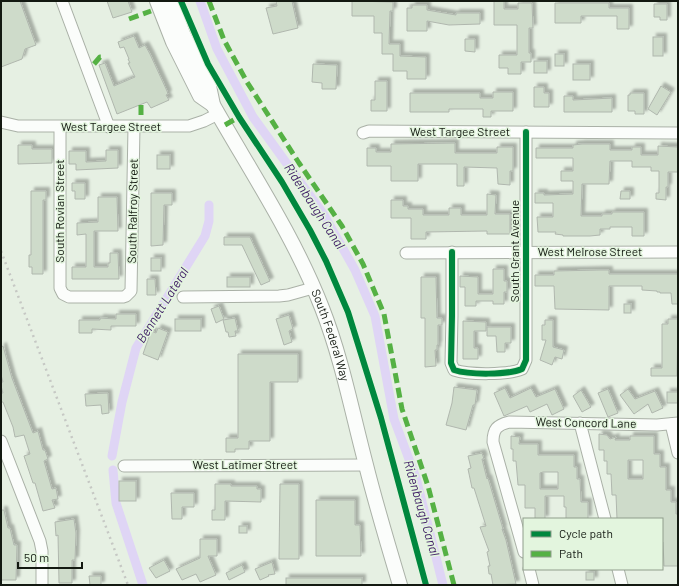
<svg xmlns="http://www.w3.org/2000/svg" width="679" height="586" font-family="Barlow,sans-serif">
<defs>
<filter id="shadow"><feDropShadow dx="3.5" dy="-3.5" stdDeviation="1" flood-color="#0004"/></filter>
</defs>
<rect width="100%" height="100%" fill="#e6f0e3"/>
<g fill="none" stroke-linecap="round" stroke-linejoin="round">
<g stroke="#dfd5f5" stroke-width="9">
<polyline points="200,1 217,49 253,117 324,215 355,270 375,316 394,419 416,478 443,585"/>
<polyline points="112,456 122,402 136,348 205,236 209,221 209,205"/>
<polyline points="113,470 116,503 143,585"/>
</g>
</g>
<g fill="#cedbca" stroke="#b0b7ae" fill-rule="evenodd" filter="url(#shadow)">
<polygon points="1,1 20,1 36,45 25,49 22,59 1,67"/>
<polygon points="107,1 128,1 132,12 113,18"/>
<polygon points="276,1 292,1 298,28 273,34 266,8 277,6"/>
<polygon points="352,1 393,2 393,11 390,11 389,44 400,44 400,56 426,57 426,79 407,79 407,71 393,71 393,54 382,54 382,33 374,33 374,16 352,16"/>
<polygon points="494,1 504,1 504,9 518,9 518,3 532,3 533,28 529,28 529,53 531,53 531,62 521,62 521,74 508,74 508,68 499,68 499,55 517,55 517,25 494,25"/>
<polygon points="555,3 609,3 609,8 629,8 629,29 617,29 617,16 581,16 581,23 555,23"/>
<polygon points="654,4 667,4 667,20 660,20 660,17 654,17"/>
<polygon points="412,5 427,5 427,10 456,15 456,13 480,13 480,24 449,25 427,21 427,31 407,31 407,8 412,8"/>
<polygon points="134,36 139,48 145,45 150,54 167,91 168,94 166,95 169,100 151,108 147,102 117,114 99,65 105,63 114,86 135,77 128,63 130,63 128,59 129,59 124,47 120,48 118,42"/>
<rect x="653" y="37" width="10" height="19"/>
<polygon points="465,39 475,39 475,52 465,51"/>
<rect x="555" y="54" width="9" height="12"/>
<rect x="534" y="61" width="13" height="12"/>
<polygon points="313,64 337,65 336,89 322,89 322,83 312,82"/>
<rect x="573" y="64" width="17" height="16"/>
<polygon points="375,81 387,81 387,111 371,111 371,100 375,100"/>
<polygon points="661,86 671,92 657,115 648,109"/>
<polygon points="534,87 544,87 544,93 549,93 549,107 534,107"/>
<polygon points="493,92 513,92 513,111 491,111 491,117 483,117 483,109 449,109 449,112 410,112 410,93 480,93 480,98 493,98"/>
<polygon points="630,93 644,93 644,114 635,114 635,111 628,111 628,95 630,95"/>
<polygon points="564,96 573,96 573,100 612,98 612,112 564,112"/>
<polygon points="455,143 455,153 497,153 497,147 513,147 513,171 510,171 510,185 498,184 497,168 464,167 464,186 457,186 457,164 418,164 418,181 391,181 391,166 367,166 367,148 376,148 376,152 391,152 391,144"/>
<polygon points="582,144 610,144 610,150 632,150 632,147 641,147 641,155 658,155 658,146 678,147 678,172 668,172 668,187 666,187 666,200 656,199 656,193 659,193 659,171 651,171 651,167 632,167 632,161 610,161 609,184 582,184 581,216 602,216 602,214 612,214 612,212 644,212 644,236 632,236 632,227 610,227 610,229 600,229 600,235 590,236 563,236 563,235 555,234 556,232 538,232 537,217 553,217 553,203 535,203 535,193 544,193 544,195 573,194 573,181 561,181 561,171 573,171 573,158 536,158 536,148 573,148 573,145"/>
<polygon points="18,145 32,145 32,149 52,149 52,163 18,164"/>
<polygon points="106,150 118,150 118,168 76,170 76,164 69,164 69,151 86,151 86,162 106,161"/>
<rect x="157" y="155" width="13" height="14"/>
<polygon points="72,183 85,183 85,199 75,199 75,191 72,191"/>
<polygon points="31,191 46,191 46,200 43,200 43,274 32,274 32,267 29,267 29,255 31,255"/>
<polygon points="621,191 630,191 630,199 620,199"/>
<polygon points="151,193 172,193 172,205 164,205 163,245 151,246"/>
<polygon points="487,194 496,195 495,214 510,214 510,234 487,234 487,231 426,232 426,239 411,239 411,218 391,218 391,200 403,200 403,206 408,206 408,209 423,209 423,215 449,215 449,208 461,208 461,215 487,215"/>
<polygon points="98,197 117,197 118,231 94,231 94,267 108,267 108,263 110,263 110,253 118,253 119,279 72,279 72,267 86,267 86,234 77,235 77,223 98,222"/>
<polygon points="224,237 250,237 270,281 261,285 242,245 224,245"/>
<rect x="151" y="258" width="10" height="13"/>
<polygon points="493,269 504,269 504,281 507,281 507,292 504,292 504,304 493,304 493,301 476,301 476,306 465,306 465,287 460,287 460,276 478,277 478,294 493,294"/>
<polygon points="600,270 609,270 609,274 678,274 678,304 672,304 671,293 660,293 660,292 657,292 657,291 642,290 642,286 609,286 609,310 555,309 554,286 535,286 535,275 554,275 554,271"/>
<rect x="227" y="277" width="23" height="10"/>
<polygon points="421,277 436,277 437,318 442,318 442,325 438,325 438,345 437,345 437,350 435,350 436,366 425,367 425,318 421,318"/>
<polygon points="147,279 155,279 156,295 147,295"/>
<rect x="624" y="304" width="7" height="9"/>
<polygon points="219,306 224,319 216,323 211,309"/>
<polygon points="116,314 136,314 136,326 111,326 111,330 92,329 92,333 79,333 79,320 100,320 100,318 116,319"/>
<polygon points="289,315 293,329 289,331 292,342 284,345 276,319"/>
<polygon points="235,318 238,331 235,331 236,336 229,337 228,332 226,332 223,320"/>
<rect x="175" y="319" width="26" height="12"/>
<polygon points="668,319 678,319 677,376 651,376 651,368 662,368 662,324 668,324"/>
<polygon points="545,320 553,320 553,347 564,350 562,359 555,357 552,365 540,360 546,340 542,340 542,325 545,325"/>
<polygon points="463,321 486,322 486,331 474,331 474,348 478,348 478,359 463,359"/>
<polygon points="487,327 511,327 511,343 505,343 505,352 497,352 496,336 487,336"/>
<polygon points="158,328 168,332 158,360 143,354 151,331 156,333"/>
<polygon points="3,346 12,378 33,433 38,431 43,450 45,450 48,459 44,461 52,489 56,488 58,499 52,500 55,508 43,511 35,483 33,483 24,456 30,454 24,435 15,437 13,427 3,402 1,402 1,393 3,393 1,386 1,382 3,382 1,375 1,347"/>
<polygon points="238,354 298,354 298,382 270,382 270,441 249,441 249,449 235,449 235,452 226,452 226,438 238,438"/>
<polygon points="454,387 477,390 475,405 473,405 466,430 446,425 452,403"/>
<polygon points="505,388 510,398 531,388 536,397 555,389 564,409 552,415 547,404 530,412 527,406 504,416 494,393"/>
<polygon points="608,389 618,413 608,417 598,393"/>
<polygon points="628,389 635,399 655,391 663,408 652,413 648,404 634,414 620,395"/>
<polygon points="581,390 591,407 582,412 573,396"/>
<rect x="667" y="392" width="11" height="11"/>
<polygon points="108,393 109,413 102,414 101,405 86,406 85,394"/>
<path d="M599,434L607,435L610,439L616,437L615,440H630V436H654V454H660V467H666V490H671V502H676V514H678V566H664L663,542H662V519H617L616,495H612L611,474H607V461H604V450H599ZM628,460H643V479H628Z"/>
<path d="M511,436L520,437L519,444H538V455H574V467H577V479H580L581,502H588V519H566V507H564V496H545V519H535V508H525V485H518L516,461H513V449H511ZM543,472H558V489H540V473Z"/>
<polygon points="482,453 484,459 482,459 487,479 488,478 501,522 503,529 502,529 506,540 516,584 493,585 491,574 489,574 488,566 490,566 487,552 489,551 480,527 486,526 474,488 472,488 468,469 471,468 468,456"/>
<rect x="119" y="481" width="17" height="20"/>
<polygon points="215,484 231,484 231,486 257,486 257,489 261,489 261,502 225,501 225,520 212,520 212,510 215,510"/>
<polygon points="280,484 299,484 299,559 279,559"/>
<polygon points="171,493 194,493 194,507 182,507 182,519 172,519"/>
<polygon points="316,500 355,500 355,525 360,525 361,556 316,556"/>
<polygon points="1,510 4,510 8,528 10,528 14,545 17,545 16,580 1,580"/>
<polygon points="74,519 76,533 75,560 72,560 72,583 59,583 58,535 56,536 55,522"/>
<rect x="239" y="526" width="8" height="7"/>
<polygon points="200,539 217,539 217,556 208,556 216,575 200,582 196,574 182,580 176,569 200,558"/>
<polygon points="164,560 170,571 156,578 149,568"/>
<polygon points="272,562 275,574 268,575 269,576 260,580 255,569"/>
<polygon points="242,565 245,572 229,580 226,573"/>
<rect x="586" y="572" width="8" height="8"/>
<polygon points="89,576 101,576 101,585 90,585"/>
<rect x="286" y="578" width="76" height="7"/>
</g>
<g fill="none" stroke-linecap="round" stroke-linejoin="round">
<g stroke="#aab1a7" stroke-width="13">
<g id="minor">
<polyline points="62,1 109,127"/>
<polyline points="1,122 18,126 189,126 204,121 218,114"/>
<polyline points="60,127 60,288 63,294 69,297 123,297 126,296 131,291 134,127"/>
<polyline points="363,133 369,131 678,133"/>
<path d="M452,252V316L451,363L454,370C469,375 508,375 522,369L526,360V132"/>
<polyline points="406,253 678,252"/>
<polyline points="183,297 279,296 288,295 313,288"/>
<polyline points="580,423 605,519"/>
<polyline points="671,424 678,453"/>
<polyline points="1,441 40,541 42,551 42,585"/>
<polyline points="124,466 366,465"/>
<path d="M524,552L493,442C493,429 497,425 509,422L657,425L678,423"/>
<polyline points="529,569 533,585"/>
<polyline points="618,569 622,585"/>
</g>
</g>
<g stroke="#aab1a7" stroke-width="16">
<g id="major">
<polyline points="157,1 173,42 200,96 213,105"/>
<path id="s1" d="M171,1L183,34L209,86L213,105C251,172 294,236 322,308C342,359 352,412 366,465C376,505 388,545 400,585"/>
</g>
</g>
<use href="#minor" stroke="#fbfdfb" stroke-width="11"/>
<use href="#major" stroke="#fbfdfb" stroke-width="14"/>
<polyline stroke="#c6c8c4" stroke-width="2.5" stroke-dasharray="2 4" stroke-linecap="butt" points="1,251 128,585"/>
<g stroke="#55b144" stroke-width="5" stroke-dasharray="10 5" stroke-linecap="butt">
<polyline points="209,1 224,40 247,82 299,163 342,226 363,264 384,314 402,409 428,486 454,585"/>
<polyline points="129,19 151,11"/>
<polyline points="94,64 100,57 103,57"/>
<polyline points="141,105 141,120"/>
<polyline points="225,125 239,117"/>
</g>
<g stroke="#e3f5de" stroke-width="8">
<g id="cycleway">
<polyline points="181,1 208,64 239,117 282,182 310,230 326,261 348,312 381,418 426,585"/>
<path d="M452,252V316L451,363L454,370C469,375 508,375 522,369L526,360V132"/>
</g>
</g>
<use href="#cycleway" stroke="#00873e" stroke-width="6"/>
</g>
<g text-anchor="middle" stroke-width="3" stroke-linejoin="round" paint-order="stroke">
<g font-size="12" fill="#131911" stroke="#e3f5de">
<text x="111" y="131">West Targee Street</text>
<text x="460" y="136">West Targee Street</text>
<text transform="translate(60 211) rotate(-90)" y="4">South Rovian Street</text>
<text transform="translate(133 211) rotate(-89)" y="4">South Ralfroy Street</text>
<text transform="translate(515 251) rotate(-90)" y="4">South Grant Avenue</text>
<text x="590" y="256">West Melrose Street</text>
<text dy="4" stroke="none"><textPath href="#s1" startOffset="372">South Federal Way</textPath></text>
<text transform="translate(586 423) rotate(1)" y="4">West Concord Lane</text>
<text x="245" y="469">West Latimer Street</text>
</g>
<g font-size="13" font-style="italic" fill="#432169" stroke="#e3f5de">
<text transform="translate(315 206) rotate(57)" y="5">Ridenbaugh Canal</text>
<text transform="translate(162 305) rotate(-58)" y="5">Bennett Lateral</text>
<text transform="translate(422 508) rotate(74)" y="5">Ridenbaugh Canal</text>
</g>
</g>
<rect width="679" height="586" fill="none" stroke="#131911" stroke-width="4"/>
<rect x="523" y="518" width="140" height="52" fill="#e3f5de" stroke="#909d8c"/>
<rect x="531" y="531" width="20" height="6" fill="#00873e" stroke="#909d8c"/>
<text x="559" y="538" font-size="12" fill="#131911">Cycle path</text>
<rect x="531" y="551" width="20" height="6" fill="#55b144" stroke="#909d8c"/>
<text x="559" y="558" font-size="12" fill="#131911">Path</text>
<path d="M18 562v6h64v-6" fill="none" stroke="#131911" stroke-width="2"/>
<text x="24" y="562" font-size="12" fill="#131911" stroke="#e3f5de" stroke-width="3" paint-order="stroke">50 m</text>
</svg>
